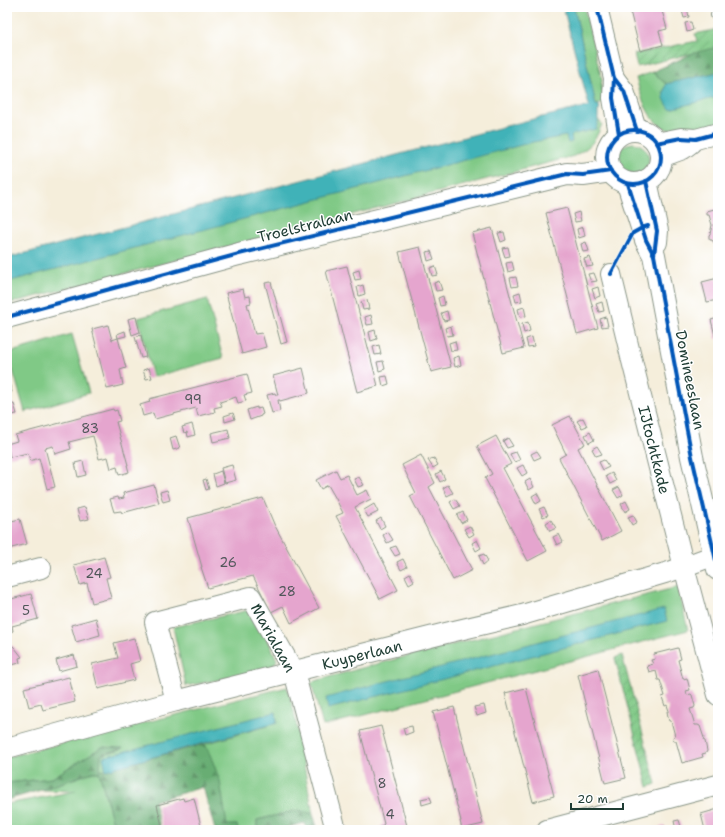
<svg xmlns="http://www.w3.org/2000/svg" width="725" height="837" font-family="'Shantell Sans',sans-serif">
<defs>
<pattern id="forest-firs" width="22" height="20" patternUnits="userSpaceOnUse"><rect width="22" height="20" fill="#68ad73"/><path d="M5 1l3.5 6h-7zM16 11l3.5 6h-7z" fill="#558e5f"/></pattern>
<pattern id="garden-furrows" width="10" height="10" patternUnits="userSpaceOnUse"><rect width="10" height="10" fill="#80c986"/><path d="M-1 1l2-2M0 10L10 0M9 11l2-2" fill="none" stroke="#68a46e"/></pattern>
</defs>
<rect width="100%" height="100%" fill="#fff"/>
<filter id="ink" filterUnits="userSpaceOnUse"><feTurbulence type="fractalNoise" baseFrequency=".025" numOctaves="2"/><feDisplacementMap in="SourceGraphic" scale="8" xChannelSelector="R" yChannelSelector="G"/><feConvolveMatrix kernelMatrix="1 2 1 2 8 2 1 2 1" color-interpolation-filters="sRGB"/></filter>
<filter id="wash" filterUnits="userSpaceOnUse"><feTurbulence type="fractalNoise" baseFrequency=".012" numOctaves="4" result="noise"/><feDisplacementMap in="SourceGraphic" scale="16" xChannelSelector="R" yChannelSelector="G"/><feGaussianBlur stdDeviation="0.9" result="paint"/><feColorMatrix in="noise" values="0 0 0 0 0 0 0 0 0 0 0 0 0 0 0 0 0 1.4 0 .05"/><feComposite in="paint" operator="in"/></filter>
<g filter="url(#wash)">
<rect width="100%" height="100%" fill="#f5eedb"/>
<g fill="#80c986" stroke="#50835d">
<polygon points="574,7 584,7 602,80 601,86 605,102 596,105"/>
<path d="M652,72L666,84L663,93L665,100L718,95V123C706,126 689,132 676,131C649,129 642,99 636,78Z"/>
<path d="M589,109L602,124C594,143 592,146 574,156L408,200L7,304V279Z"/>
<circle cx="633" cy="159" r="16"/>
<polygon points="207,299 223,358 153,377 138,318"/>
<polygon points="72,334 89,393 25,412 8,353"/>
<polygon points="678,587 688,630 323,726 311,682 369,666"/>
<polygon points="254,609 277,660 270,670 186,686 173,627"/>
<polygon points="287,687 294,711 313,814 299,810 257,820 257,830 238,830 237,825 227,826 205,744 277,723 276,712 99,772 115,830 91,830 89,825 90,830 7,830 7,804 76,791 41,790 93,772 99,772 101,755 121,749 102,747 52,778 7,783 7,757"/>
</g>
<g fill="url(#forest-firs)" stroke="#447554">
<polygon points="718,42 718,72 666,84 652,72"/>
<polygon points="205,744 211,757 220,781 227,825 237,825 238,830 215,830 203,787 154,801 161,830 115,830 99,772 93,772 41,790 7,800 7,783 52,778 102,747 123,748 101,755 100,771"/>
<polygon points="299,810 313,814 318,830 307,830 305,823 277,830 257,830 257,820"/>
</g>
<g fill="url(#garden-furrows)" stroke="#50835d">
<polygon points="718,29 718,47 637,67 634,54 697,41 695,34"/>
<polygon points="622,655 656,784 648,787 615,658"/>
</g>
<g fill="#41b2b8" stroke="#307876">
<polygon points="563,7 574,7 596,105 599,105 600,110 598,111 598,122 596,129 571,135 572,142 568,143 566,136 533,142 7,282 7,258 529,120 589,106"/>
<path d="M718,72V97L670,109C663,98 662,97 666,84Z"/>
<polygon points="664,609 667,621 328,709 326,698 376,684"/>
<polygon points="276,712 277,723 106,770 103,757"/>
</g>
<g id="blocks">
<g fill="#e5a5ce">
<polygon points="629,7 661,7 667,29 659,31 663,45 640,51"/>
<polygon points="681,7 687,7 689,17 684,18"/>
<polygon points="691,22 693,30 687,32 685,23"/>
<polygon points="567,208 598,328 577,334 546,213"/>
<polygon points="718,208 718,248 712,240 710,240 709,238 709,235 710,234 712,225 709,215 707,215 707,211"/>
<polygon points="579,212 581,221 575,222 573,214"/>
<polygon points="583,227 585,236 579,238 577,229"/>
<polygon points="492,228 524,348 503,353 472,233"/>
<polygon points="504,232 506,240 501,242 498,233"/>
<polygon points="586,242 589,251 583,252 581,244"/>
<polygon points="420,247 451,367 431,372 399,252"/>
<polygon points="508,247 510,256 505,257 502,248"/>
<polygon points="431,251 434,259 428,261 426,252"/>
<polygon points="590,257 593,266 587,267 584,259"/>
<polygon points="512,262 514,270 508,272 506,263"/>
<polygon points="347,266 378,386 357,392 326,271"/>
<polygon points="435,266 438,275 432,276 430,268"/>
<polygon points="359,270 361,279 355,280 353,272"/>
<polygon points="594,273 597,281 591,282 588,274"/>
<polygon points="516,277 518,286 512,287 510,278"/>
<polygon points="718,278 718,300 707,302 702,282"/>
<polygon points="439,281 442,290 436,291 434,283"/>
<polygon points="271,282 287,342 281,344 265,283"/>
<polygon points="363,285 365,294 359,296 357,287"/>
<polygon points="598,287 600,296 595,298 592,289"/>
<polygon points="243,289 245,297 250,296 251,303 247,304 255,334 262,333 266,347 242,354 226,293"/>
<polygon points="520,292 522,301 516,302 514,294"/>
<polygon points="443,296 445,305 440,306 438,298"/>
<polygon points="367,300 369,309 363,310 361,302"/>
<polygon points="602,302 604,311 599,312 596,304"/>
<polygon points="524,307 526,316 520,317 518,309"/>
<polygon points="447,311 449,320 444,321 441,313"/>
<polygon points="371,315 373,324 367,325 365,317"/>
<polygon points="136,317 140,332 132,335 128,319"/>
<polygon points="606,317 608,326 602,327 600,319"/>
<polygon points="718,318 718,338 716,339 711,320"/>
<polygon points="528,322 530,331 524,333 522,324"/>
<polygon points="108,325 112,340 118,338 126,368 120,370 123,385 107,389 92,329"/>
<polygon points="451,326 453,335 447,336 445,328"/>
<polygon points="375,330 377,339 371,341 369,332"/>
<polygon points="125,331 126,336 118,338 117,334"/>
<polygon points="141,335 146,357 141,358 135,337"/>
<polygon points="532,337 534,346 528,347 526,339"/>
<polygon points="455,341 457,350 451,351 449,343"/>
<polygon points="379,345 381,354 375,355 373,347"/>
<polygon points="459,356 461,365 455,367 453,358"/>
<polygon points="383,361 385,369 379,371 377,362"/>
<polygon points="149,368 152,378 146,379 143,370"/>
<polygon points="303,368 309,393 280,401 280,400 278,400 280,411 272,413 267,395 275,393 276,395 278,395 273,376"/>
<polygon points="247,374 252,393 244,395 246,401 238,403 236,397 220,402 222,406 214,408 215,412 198,416 196,408 155,419 153,413 143,416 140,405 150,402 149,399"/>
<polygon points="387,376 389,384 383,386 381,377"/>
<polygon points="7,377 12,392 7,393"/>
<polygon points="14,404 17,414 11,415 9,405"/>
<polygon points="257,407 257,409 261,408 263,414 261,415 261,416 250,420 247,410"/>
<polygon points="113,409 114,411 117,410 120,421 116,422 128,465 127,465 129,472 119,475 117,467 111,469 108,457 99,459 93,436 69,442 71,449 55,454 53,446 45,448 55,487 47,489 39,458 30,461 28,453 10,457 7,444 17,441 15,435"/>
<polygon points="233,413 235,419 225,422 224,416"/>
<polygon points="570,416 585,444 578,448 621,531 602,541 559,458 566,454 552,425"/>
<polygon points="583,418 587,426 582,428 577,421"/>
<polygon points="192,424 195,435 188,437 187,432 184,433 182,427"/>
<polygon points="228,429 230,438 213,442 211,433"/>
<polygon points="590,432 594,440 589,443 585,435"/>
<polygon points="176,436 180,448 173,450 170,438"/>
<polygon points="496,436 511,464 503,468 547,551 528,561 485,478 492,474 477,446"/>
<polygon points="508,438 513,446 507,448 503,441"/>
<polygon points="597,446 602,454 596,456 592,449"/>
<polygon points="537,451 541,457 534,460 531,454"/>
<polygon points="516,452 520,460 514,462 510,454"/>
<polygon points="421,455 435,483 429,487 472,570 453,580 410,496 416,493 402,465"/>
<polygon points="434,458 438,465 433,468 428,460"/>
<polygon points="604,460 609,467 603,470 599,462"/>
<polygon points="83,461 86,475 78,477 75,463"/>
<polygon points="232,465 236,480 225,483 221,468"/>
<polygon points="523,465 527,473 522,476 517,468"/>
<polygon points="336,470 340,478 347,475 357,495 367,490 371,499 355,507 398,590 380,599 336,516 343,513 336,499 328,485 321,489 316,480"/>
<polygon points="221,471 224,483 216,486 213,474"/>
<polygon points="441,471 445,479 440,482 436,474"/>
<polygon points="612,473 616,481 610,484 606,476"/>
<polygon points="359,477 364,485 358,487 354,479"/>
<polygon points="206,479 209,489 206,490 203,480"/>
<polygon points="530,479 534,487 529,490 525,482"/>
<polygon points="154,485 159,503 122,513 121,511 114,512 110,499 118,497 119,499 124,498 123,493"/>
<polygon points="448,485 453,493 447,496 443,488"/>
<polygon points="619,487 623,495 618,498 613,490"/>
<polygon points="167,490 170,500 163,502 160,492"/>
<polygon points="537,493 541,501 536,504 532,496"/>
<polygon points="263,498 274,524 319,608 291,623 283,606 271,612 253,576 208,588 201,567 202,567 188,518"/>
<polygon points="455,499 460,506 454,509 450,502"/>
<polygon points="626,501 630,509 625,512 621,504"/>
<polygon points="374,504 378,512 368,517 364,510"/>
<polygon points="85,507 89,519 80,521 77,509"/>
<polygon points="544,507 548,515 543,517 539,509"/>
<polygon points="463,512 467,520 461,523 457,515"/>
<polygon points="633,515 637,522 632,525 628,517"/>
<polygon points="381,518 385,526 380,529 376,521"/>
<polygon points="20,519 27,544 8,549 7,544 7,522"/>
<polygon points="551,520 556,528 550,531 546,523"/>
<polygon points="470,526 474,534 469,537 464,529"/>
<polygon points="388,532 393,540 387,543 383,535"/>
<polygon points="559,534 563,542 557,545 553,537"/>
<polygon points="477,540 481,548 476,551 472,543"/>
<polygon points="396,546 400,554 395,556 390,548"/>
<polygon points="484,554 488,561 483,565 479,556"/>
<polygon points="104,557 110,577 106,578 111,598 92,603 87,583 80,585 74,565"/>
<polygon points="403,559 407,567 401,570 397,562"/>
<polygon points="410,573 414,581 409,584 405,576"/>
<polygon points="31,594 38,619 12,626 13,631 7,633 7,610 9,609 7,600"/>
<polygon points="96,618 100,635 76,642 71,625"/>
<polygon points="134,638 140,661 130,664 134,680 98,689 92,664 118,658 114,643"/>
<polygon points="7,645 13,646 15,648 22,657 19,658 20,663 7,666"/>
<polygon points="678,648 681,659 678,660 683,679 687,678 690,690 686,691 687,695 691,694 692,695 695,706 694,708 690,709 695,725 698,725 700,726 704,738 703,740 705,741 707,751 706,753 702,754 703,757 682,763 676,741 674,741 673,737 675,736 671,721 669,721 668,717 667,711 669,711 667,705 665,706 662,697 665,696 660,680 658,680 656,670 649,672 647,666 653,664 651,660 655,659 654,654"/>
<polygon points="74,655 77,666 59,671 56,660"/>
<polygon points="598,669 626,778 605,783 578,675"/>
<polygon points="69,677 75,702 43,710 41,704 29,707 24,688"/>
<polygon points="526,688 554,796 533,802 505,693"/>
<polygon points="484,705 486,713 477,716 474,707"/>
<polygon points="454,707 483,824 462,829 460,821 461,821 433,712"/>
<polygon points="381,726 393,772 408,830 378,830 378,829 384,824 360,731"/>
<polygon points="412,726 413,732 405,735 403,728"/>
<polygon points="430,797 432,802 422,805 421,799"/>
<polygon points="183,798 184,801 194,798 202,830 163,830 157,805"/>
<polygon points="718,809 718,830 705,830 701,814"/>
<polygon points="679,820 682,830 676,830 674,821"/>
<polygon points="665,826 666,830 652,830 652,829"/>
</g>
</g>
</g>
<g filter="url(#ink)">
<use href="#blocks" fill-opacity="0" stroke="#8a9688" stroke-width="1"/>
<g fill="none" stroke-linecap="round" stroke-linejoin="round">
<g stroke="#8a9688" stroke-width="12">
<polyline id="service" points="716,15 718,11"/>
</g>
<g stroke="#8a9688" stroke-width="22">
<g id="minor">
<polyline points="597,7 614,78 613,98 619,134"/>
<polyline points="614,78 624,91 637,131"/>
<polyline points="656,143 681,138 696,139 718,133"/>
<polyline points="661,157 683,149 691,143"/>
<polyline points="611,274 630,353 684,567 718,695"/>
<polyline points="7,577 41,568"/>
<polyline points="176,701 155,622 251,597 294,672 336,830"/>
<polyline points="7,748 176,701 446,633 522,615 672,571 715,555 718,556"/>
<polyline points="547,830 718,785"/>
</g>
</g>
<g stroke="#8a9688" stroke-width="24">
<g id="tertiary">
<circle cx="634" cy="157" r="27"/>
<polyline points="646,181 657,231 656,242"/>
<polyline points="628,184 646,240 654,255 692,457 718,569"/>
<polyline points="7,317 239,254 567,174 583,175 611,171"/>
</g>
</g>
<use href="#service" stroke="#fff" stroke-width="10"/>
<use href="#minor" stroke="#fff" stroke-width="20"/>
<use href="#tertiary" stroke="#fff" stroke-width="22"/>
<g stroke="#fff" stroke-width="6">
<g id="cycleway">
<polyline points="597,7 614,78 613,98 619,134"/>
<polyline points="614,78 624,91 637,131"/>
<circle cx="634" cy="157" r="27"/>
<polyline points="656,143 681,138 696,139 718,133"/>
<polyline points="646,181 657,231 654,255"/>
<polyline points="628,184 646,240 654,255 692,457 718,569"/>
<polyline points="611,274 633,233 642,228 648,226"/>
<polyline points="7,317 239,254 567,174 583,175 611,171"/>
</g>
</g>
<use href="#cycleway" stroke="#0057b8" stroke-width="4"/>
</g>
</g>
<g text-anchor="middle" stroke-width="3" stroke-linejoin="round" paint-order="stroke">
<g font-size="13" fill="#50575a">
<text x="193" y="404">99</text>
<text x="90" y="433">83</text>
<text x="228" y="567">26</text>
<text x="94" y="578">24</text>
<text x="287" y="596">28</text>
<text x="26" y="615">5</text>
<text x="382" y="788">8</text>
<text x="390" y="819">4</text>
</g>
<g font-size="15" fill="#1f3d34" stroke="#fff">
<text transform="translate(305 226) rotate(-14)" y="5">Troelstralaan</text>
<text transform="translate(690 380) rotate(79)" y="5">Domineeslaan</text>
<text transform="translate(654 450) rotate(76)" y="5">IJtochtkade</text>
<text transform="translate(273 638) rotate(61)" y="5">Marialaan</text>
<text transform="translate(362 655) rotate(-14)" y="5">Kuyperlaan</text>
</g>
</g>
<rect width="725" height="837" fill="none" stroke="#fff" stroke-width="24"/>
<path d="M571 803v6h52v-6" fill="none" stroke="#1f3d34" stroke-width="2"/>
<text x="577" y="803" font-size="12" fill="#1f3d34" stroke="#ffffff" stroke-width="3" paint-order="stroke">20 m</text>
</svg>
